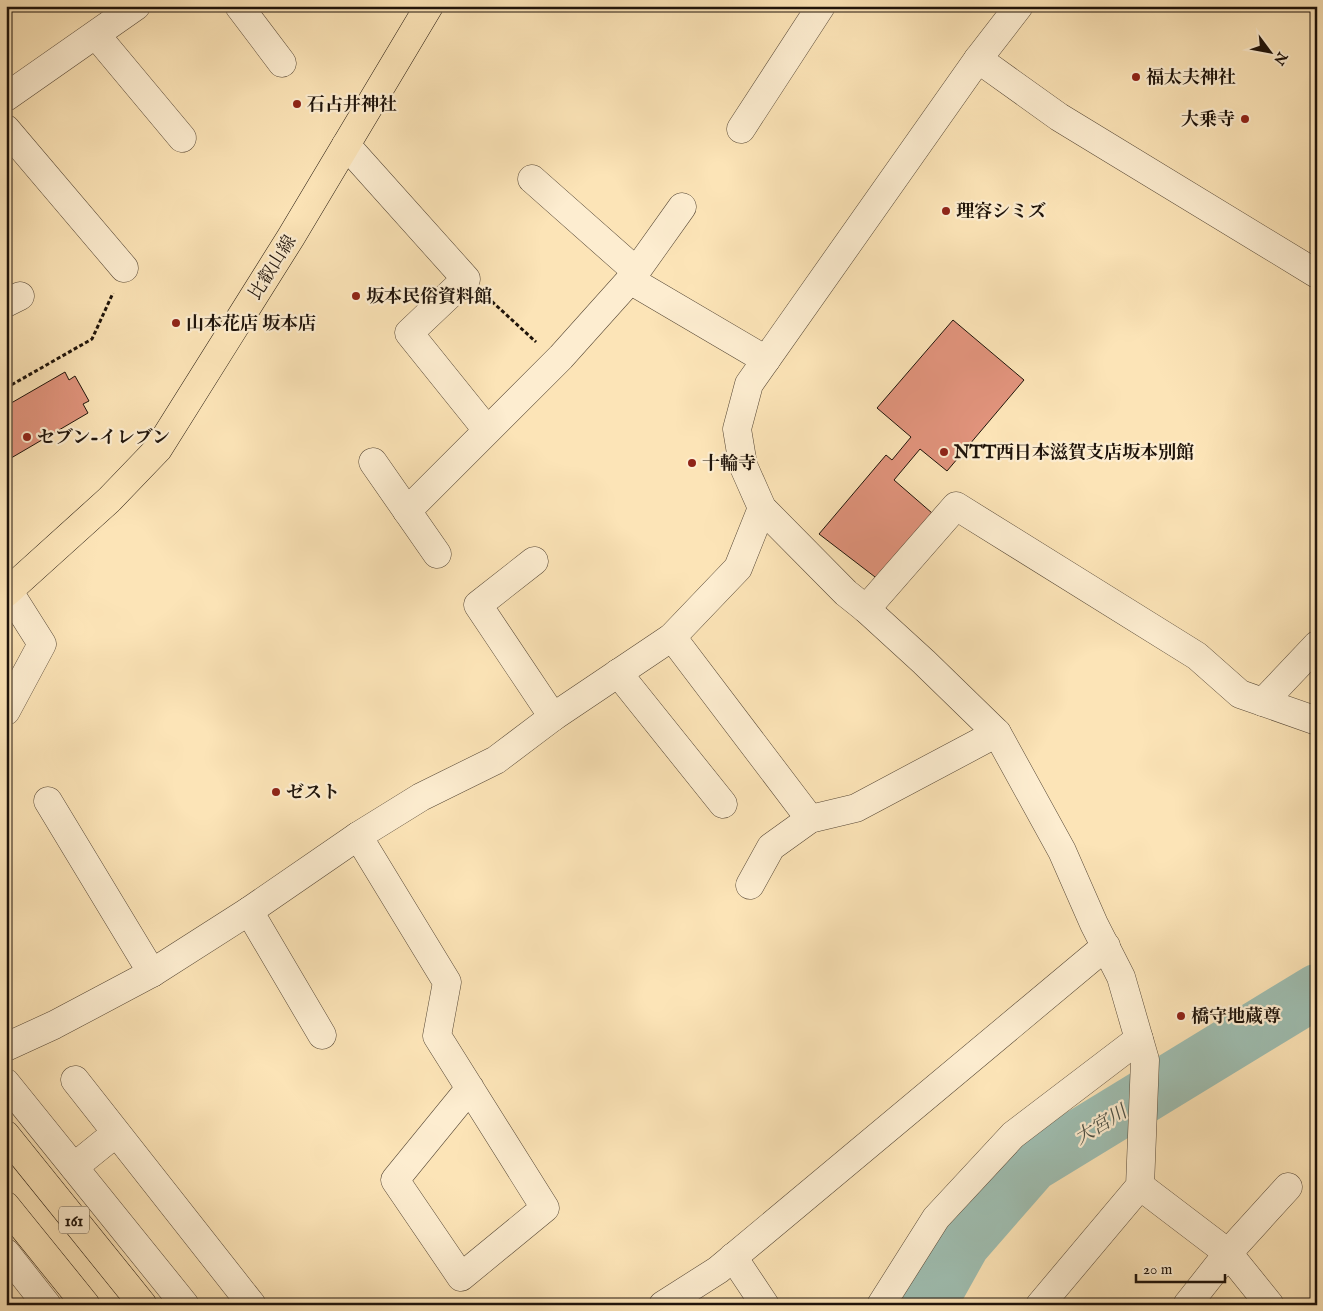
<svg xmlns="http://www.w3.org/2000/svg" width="1323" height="1311" font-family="'IM FELL English','Noto Serif JP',serif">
<rect width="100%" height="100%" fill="#fce4b7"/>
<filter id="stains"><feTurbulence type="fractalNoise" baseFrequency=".004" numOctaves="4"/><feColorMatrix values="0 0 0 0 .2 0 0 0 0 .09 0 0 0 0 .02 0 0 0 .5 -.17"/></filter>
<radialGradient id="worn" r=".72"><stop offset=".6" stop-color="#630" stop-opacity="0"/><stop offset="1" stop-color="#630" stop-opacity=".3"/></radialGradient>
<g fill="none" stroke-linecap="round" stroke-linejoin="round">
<polyline stroke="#9fbeb1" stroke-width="54" points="929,1305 963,1244 1032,1165 1317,991"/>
</g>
<g fill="#e2947d" stroke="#1e130a">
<polygon points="953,320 1024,380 947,471 920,449 894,480 932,513 879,580 819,534 886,455 892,460 911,437 877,408"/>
<polygon points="65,372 69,380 75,376 89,401 83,404 88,413 6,461 6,406"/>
</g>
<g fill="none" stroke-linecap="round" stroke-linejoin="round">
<g stroke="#564735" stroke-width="29">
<g id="minor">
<polyline points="239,6 282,63"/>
<polyline points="1019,6 978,59 749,384 737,429 743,465 762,508 846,593 866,609 924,662 997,733 1062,851 1094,924 1121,977 1145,1060 1140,1186 1040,1305"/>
<polyline points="96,35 182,138"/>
<polyline points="978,59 1059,117 1317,274"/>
<polyline points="6,97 136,6"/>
<polyline points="6,129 124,268"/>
<polyline points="741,129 821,6"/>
<polyline points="346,145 466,279 409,333 487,430"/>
<polyline points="532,179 636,271"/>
<polyline points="630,280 766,360"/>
<polyline points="6,303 20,296"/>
<polyline points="373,462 437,554"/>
<polyline points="407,511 561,357 630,280 682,207"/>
<polyline points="534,561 478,605 553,717"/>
<polyline points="6,587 42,644 6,711"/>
<polyline points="866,609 956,506 1197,656 1240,694 1317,721"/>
<polyline points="672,637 810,819"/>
<polyline points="618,673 723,804"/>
<polyline points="1263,702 1317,645"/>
<polyline points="48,801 152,973"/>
<polyline points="358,836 447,982 437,1036 545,1208 461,1277 395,1180 470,1088"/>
<polyline points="750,885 771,847 810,819 856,808 997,733"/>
<polyline points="249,911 322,1035"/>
<polyline points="6,1047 54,1025 152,973 249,911 358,836 421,797 496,760 553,717 672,637 738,568 762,508"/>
<polyline points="75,1080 252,1305"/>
<polyline points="6,1083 185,1305"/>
<polyline points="74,1167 116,1133"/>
<polyline points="1140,1186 1228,1253 1270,1305"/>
<polyline points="6,1253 47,1305"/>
<polyline points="733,1257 765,1305"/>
<polyline points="663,1305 718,1270 1106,946"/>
<polyline points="881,1305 936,1218 1013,1135 1139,1039"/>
<polyline points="1187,1305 1228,1253 1288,1187"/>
</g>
</g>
<g stroke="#1e130a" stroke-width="29">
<polyline id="major" points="6,593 109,500 158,449 291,237 429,6"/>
</g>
<g stroke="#1e130a" stroke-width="29">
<g id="highway">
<polyline points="6,1135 143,1305"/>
<polyline points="6,1206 86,1305"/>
</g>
</g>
<g stroke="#1e130a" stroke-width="3" stroke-dasharray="4 2.5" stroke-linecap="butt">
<polyline points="487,297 536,342"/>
<polyline points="6,388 92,339 113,293"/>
</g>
<use href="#minor" stroke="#fdedd0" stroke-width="28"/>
<use href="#major" stroke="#fce4b7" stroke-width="28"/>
<use href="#highway" stroke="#fce4b7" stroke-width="28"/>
</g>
<g fill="#8f2418" stroke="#fdedd0" stroke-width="2">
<circle cx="1136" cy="77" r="5"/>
<circle cx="297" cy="104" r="5"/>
<circle cx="1245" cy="119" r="5"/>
<circle cx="946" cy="211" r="5"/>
<circle cx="356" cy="296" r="5"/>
<circle cx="176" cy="323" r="5"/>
<circle cx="27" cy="437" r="5"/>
<circle cx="944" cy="452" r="5"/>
<circle cx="692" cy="463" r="5"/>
<circle cx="276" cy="792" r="5"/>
<circle cx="1181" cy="1016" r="5"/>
</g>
<g text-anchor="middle" stroke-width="4.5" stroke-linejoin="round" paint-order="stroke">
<rect fill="#fdedd0" stroke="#615445" stroke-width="1" x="59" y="1206.5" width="30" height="27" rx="4"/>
<g font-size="16" font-weight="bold" fill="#1e130a">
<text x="74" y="1226">161</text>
</g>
<g font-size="18" font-weight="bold" fill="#1e130a" stroke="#fdedd0" text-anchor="start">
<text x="1146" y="83">福太夫神社</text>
<text x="307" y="110">石占井神社</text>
<text x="1235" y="125" text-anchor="end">大乗寺</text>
<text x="956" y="217">理容シミズ</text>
<text x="366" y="302">坂本民俗資料館</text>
<text x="186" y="329">山本花店 坂本店</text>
<text x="37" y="443">セブン-イレブン</text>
<text x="954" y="458">NTT西日本滋賀支店坂本別館</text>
<text x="702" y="469">十輪寺</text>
<text x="286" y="798">ゼスト</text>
<text x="1191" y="1022">橋守地蔵尊</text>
</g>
<g font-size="18" fill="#1e130a" stroke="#fdedd0">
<text transform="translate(272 267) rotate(-58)" y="6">比叡山線</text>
</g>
<g font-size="19" font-style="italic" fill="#4b4f44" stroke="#fdedd0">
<text transform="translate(1100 1124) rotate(-31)" y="7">大宮川</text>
</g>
</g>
<rect width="1323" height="1311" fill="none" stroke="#fce4b7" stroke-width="25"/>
<rect x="8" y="8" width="1308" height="1296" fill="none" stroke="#1e130a" stroke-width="2.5"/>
<rect x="12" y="12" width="1298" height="1286" fill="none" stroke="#1e130a"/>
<g transform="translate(1270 52) rotate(122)" stroke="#fdedd0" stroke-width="4" paint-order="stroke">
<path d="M0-4L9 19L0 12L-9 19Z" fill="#1e130a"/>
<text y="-8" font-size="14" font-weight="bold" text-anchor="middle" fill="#1e130a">N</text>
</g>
<path d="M1136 1274v8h89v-8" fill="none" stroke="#1e130a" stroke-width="2.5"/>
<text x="1143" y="1274" font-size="15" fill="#1e130a" stroke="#fdedd0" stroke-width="4" paint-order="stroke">20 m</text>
<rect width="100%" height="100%" filter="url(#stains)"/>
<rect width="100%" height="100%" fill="url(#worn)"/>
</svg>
